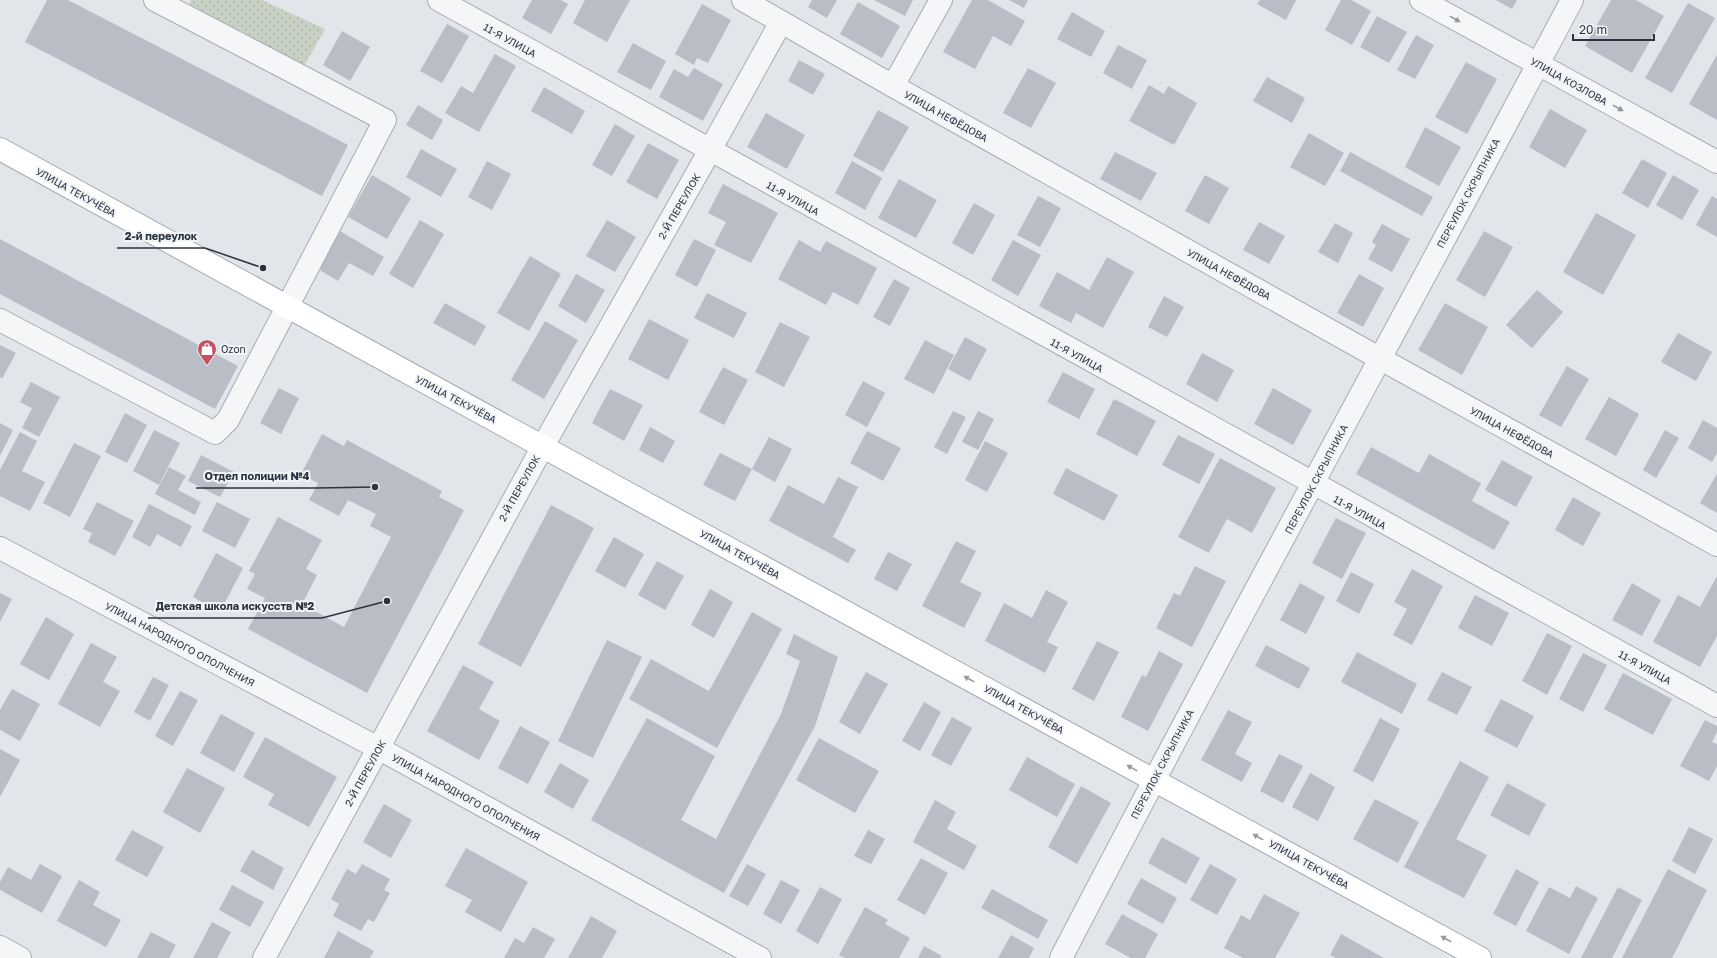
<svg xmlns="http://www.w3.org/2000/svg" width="1717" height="958" font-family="'Golos Text',sans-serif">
<defs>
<pattern id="park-dots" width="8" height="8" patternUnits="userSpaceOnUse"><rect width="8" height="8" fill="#c8d2c4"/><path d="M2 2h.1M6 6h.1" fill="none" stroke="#acb5a9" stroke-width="1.8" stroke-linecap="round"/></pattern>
</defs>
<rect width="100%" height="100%" fill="#e2e5e9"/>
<polygon fill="url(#park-dots)" points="191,0 262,0 325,29 304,66 189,8"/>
<g fill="#b9bec6">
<polygon points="47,0 68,0 348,145 322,196 25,42"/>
<polygon points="532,0 561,0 568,4 551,34 522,18"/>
<polygon points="585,0 630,0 607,42 573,23"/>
<polygon points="812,0 837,0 827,18 808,7"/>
<polygon points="874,0 913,0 905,16"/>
<polygon points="972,0 988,0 1025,21 1011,46 993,36 975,69 943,52"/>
<polygon points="1009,0 1028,0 1024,8"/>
<polygon points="1260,0 1296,0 1286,20 1257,4"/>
<polygon points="1341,0 1351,0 1371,11 1352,45 1325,30"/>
<polygon points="1496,0 1517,0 1512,9"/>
<polygon points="1611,0 1636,0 1664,16 1632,73 1585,46"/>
<polygon points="858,2 900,26 882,58 840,34"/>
<polygon points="1688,3 1715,18 1672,93 1645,78"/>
<polygon points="702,4 731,20 708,63 697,58 694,65 675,54"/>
<polygon points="1072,12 1105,31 1091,57 1057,39"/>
<polygon points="1377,16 1407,32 1389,63 1360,47"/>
<polygon points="447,24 469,36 442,83 420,71"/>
<polygon points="342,31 370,47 350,81 323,65"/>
<polygon points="1416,35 1434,45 1415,79 1397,70"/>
<polygon points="633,43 666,61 651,90 617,72"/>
<polygon points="1118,45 1147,60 1132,89 1103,73"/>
<polygon points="495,54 516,66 479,132 445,113 461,86 473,93"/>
<polygon points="1717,55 1717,120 1689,104"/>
<polygon points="799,60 825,74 813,95 788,81"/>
<polygon points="1466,62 1497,79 1467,134 1435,117"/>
<polygon points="694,68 723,84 703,121 659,97 674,69 688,77"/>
<polygon points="1028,68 1056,83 1031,128 1003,113"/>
<polygon points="1267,77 1305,98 1292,123 1253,101"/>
<polygon points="1149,85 1164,94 1168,86 1197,103 1174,145 1129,121"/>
<polygon points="544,87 585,111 572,134 531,111"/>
<polygon points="418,105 443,120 432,140 406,125"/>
<polygon points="1550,109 1587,130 1565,168 1529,147"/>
<polygon points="878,110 909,127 883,172 853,156"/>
<polygon points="766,113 805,135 787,169 747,147"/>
<polygon points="615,124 635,136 612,176 592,165"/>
<polygon points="1425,127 1461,147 1439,186 1405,167"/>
<polygon points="1309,133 1344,153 1325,186 1290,167"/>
<polygon points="648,143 679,160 657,199 626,182"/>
<polygon points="421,149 457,169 441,197 406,177"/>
<polygon points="1115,152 1157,173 1141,201 1100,179"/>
<polygon points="1350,152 1433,197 1422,216 1340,171"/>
<polygon points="1642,159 1667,173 1648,208 1622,193"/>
<polygon points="487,161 511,174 492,210 468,197"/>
<polygon points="852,161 882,178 865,210 835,193"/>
<polygon points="372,175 411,198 387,239 348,217"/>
<polygon points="1205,175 1229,188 1209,224 1185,211"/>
<polygon points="1673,175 1699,190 1682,220 1656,205"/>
<polygon points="899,179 937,200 916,238 878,218"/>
<polygon points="723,184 778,213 751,263 714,245 726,222 708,213"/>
<polygon points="1038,196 1061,208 1040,247 1017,235"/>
<polygon points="1712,196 1717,199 1717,237 1696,225"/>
<polygon points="974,203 995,215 973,255 952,243"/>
<polygon points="1596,213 1636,235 1603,295 1563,272"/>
<polygon points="420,220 444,234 413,288 389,274"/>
<polygon points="607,220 636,237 615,272 586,256"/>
<polygon points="1259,222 1285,236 1269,264 1243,250"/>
<polygon points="1335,223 1353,233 1338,263 1318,252"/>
<polygon points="1382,224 1410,239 1392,272 1368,259 1376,245 1372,242"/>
<polygon points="340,231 384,257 373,276 349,263 338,281 318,269"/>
<polygon points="1484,231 1513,247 1485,297 1456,280"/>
<polygon points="0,239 238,366 215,409 0,294"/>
<polygon points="694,239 716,250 697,287 675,275"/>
<polygon points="799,240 820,252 826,241 877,268 858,305 833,292 826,305 778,279"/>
<polygon points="1013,240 1041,255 1018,296 991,280"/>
<polygon points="530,256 561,274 529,331 497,313"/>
<polygon points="1107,257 1134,272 1103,328 1076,313 1071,323 1039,306 1057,272 1089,290"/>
<polygon points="576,274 605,290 586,323 558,306"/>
<polygon points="1359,274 1384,288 1363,327 1337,313"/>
<polygon points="894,279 910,288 890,326 873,317"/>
<polygon points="1537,290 1563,312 1532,348 1506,325"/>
<polygon points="707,293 747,313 734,338 694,318"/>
<polygon points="1164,296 1184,307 1167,337 1148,327"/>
<polygon points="445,303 486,326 475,346 433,323"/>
<polygon points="1445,303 1488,327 1462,375 1418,350"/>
<polygon points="649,319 689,340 668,380 628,359"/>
<polygon points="545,321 578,340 544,399 511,380"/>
<polygon points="780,322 810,337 784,387 755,372"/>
<polygon points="1678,333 1712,352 1696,381 1661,362"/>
<polygon points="965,337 987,349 970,381 948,369"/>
<polygon points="925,340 954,355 934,394 904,379"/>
<polygon points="0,345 16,353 2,379 0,377"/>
<polygon points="1202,353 1234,370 1217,402 1186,384"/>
<polygon points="1567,366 1589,379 1561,427 1539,415"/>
<polygon points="723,367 748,380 724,425 699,412"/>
<polygon points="1063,372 1095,389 1079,419 1047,402"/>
<polygon points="863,381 885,393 867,427 845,415"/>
<polygon points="31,382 60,397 39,437 22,428 32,408 20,402"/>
<polygon points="279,388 299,398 281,434 260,423"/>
<polygon points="1273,388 1312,410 1293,445 1254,424"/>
<polygon points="610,389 643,405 624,441 592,423"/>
<polygon points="1609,397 1639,414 1616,456 1585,439"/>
<polygon points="1114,399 1156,421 1137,456 1096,434"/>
<polygon points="953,411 966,417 947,454 934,447"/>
<polygon points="978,411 994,419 978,450 962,442"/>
<polygon points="125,413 147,425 127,463 105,452"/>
<polygon points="1703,420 1717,428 1717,453 1712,462 1688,448"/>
<polygon points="0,423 13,430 0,456"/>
<polygon points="650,427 675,441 663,463 639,450"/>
<polygon points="154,430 180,443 159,485 133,471"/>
<polygon points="1665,430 1679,438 1656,478 1643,470"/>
<polygon points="867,431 901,448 883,481 850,463"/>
<polygon points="20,432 37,441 22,471 45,482 30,511 0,496 0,470"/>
<polygon points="322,434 344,446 347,440 442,491 439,497 464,510 367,693 248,629 265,598 247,589 255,574 249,571 278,517 322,540 306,569 317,575 302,604 344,627 391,537 370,526 376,514 348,500 339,516 309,500 318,483 301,474"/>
<polygon points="1178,435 1215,454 1199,484 1162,465"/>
<polygon points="769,437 792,449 775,482 752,469 735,501 703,485 720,453 752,469"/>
<polygon points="985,441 1008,453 987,492 965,480"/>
<polygon points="74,443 101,456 70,517 43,503"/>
<polygon points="1371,447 1419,473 1429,454 1481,483 1472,501 1510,522 1494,550 1356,474"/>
<polygon points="201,455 234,472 220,497 188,481"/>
<polygon points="1220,458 1276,488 1252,533 1227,519 1209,553 1178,537"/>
<polygon points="1502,460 1533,477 1516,507 1485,490"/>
<polygon points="169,467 186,476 178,490 201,502 195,515 155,494"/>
<polygon points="1066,468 1118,495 1104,521 1053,494"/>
<polygon points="1717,474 1717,513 1700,503"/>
<polygon points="838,477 858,487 833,537 856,550 848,563 769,521 788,485 824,504"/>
<polygon points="1573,497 1601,513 1583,546 1555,530"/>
<polygon points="97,502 134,521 115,556 88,542 92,533 83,529"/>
<polygon points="217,502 250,519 235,548 202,531"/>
<polygon points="149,504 192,526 181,547 157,534 150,547 132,537"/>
<polygon points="551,505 594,528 521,667 478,644"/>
<polygon points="1336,518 1366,533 1342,579 1312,563"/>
<polygon points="614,537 644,554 625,588 595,571"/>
<polygon points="956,541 976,551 960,582 982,593 964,628 922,606"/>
<polygon points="888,552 912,564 897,591 874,579"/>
<polygon points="216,553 243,568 220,612 193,597"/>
<polygon points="657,561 684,576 665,610 638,595"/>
<polygon points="1195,566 1226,581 1192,647 1156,628 1174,593 1180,596"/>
<polygon points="1412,569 1443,586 1412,645 1393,635 1407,609 1394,602"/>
<polygon points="1351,572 1374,584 1359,614 1336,601"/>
<polygon points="1717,576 1717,636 1700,667 1653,642 1678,595 1700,607"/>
<polygon points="1300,583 1325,597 1306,634 1280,620"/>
<polygon points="1632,583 1661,600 1642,636 1612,620"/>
<polygon points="710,589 733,602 714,638 691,625"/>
<polygon points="1046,590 1068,602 1047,642 1058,647 1045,673 985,641 1004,603 1032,618"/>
<polygon points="0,593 12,599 0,622"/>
<polygon points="1475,595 1509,613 1492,646 1458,628"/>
<polygon points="752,612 782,629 717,748 629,699 651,659 709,691"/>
<polygon points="46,617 74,634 49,680 20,664"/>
<polygon points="1547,633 1572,646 1547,695 1522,681"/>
<polygon points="794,634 838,657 815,726 724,893 591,820 647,718 715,756 681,820 716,839 781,714 800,661 786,654"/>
<polygon points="607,640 642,657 593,758 558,741"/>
<polygon points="1097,641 1119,652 1094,701 1072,689"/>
<polygon points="91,643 117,657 103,682 120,691 100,727 58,704"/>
<polygon points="1266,645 1310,668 1299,689 1255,666"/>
<polygon points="1159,651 1183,664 1148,731 1121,717 1142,675 1146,677"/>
<polygon points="1357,652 1417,684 1402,714 1341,682"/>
<polygon points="1583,653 1607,665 1583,712 1559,699"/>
<polygon points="463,665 494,682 479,709 500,721 479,760 427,731"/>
<polygon points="866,672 888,684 860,734 839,722"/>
<polygon points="1442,672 1472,687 1457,715 1427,700"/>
<polygon points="1623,673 1672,699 1653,735 1604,709"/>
<polygon points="153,677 169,685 150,721 134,712"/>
<polygon points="12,689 40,704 20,741 0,730 0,710"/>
<polygon points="180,691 198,700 173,746 155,736"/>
<polygon points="1501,699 1534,716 1517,748 1484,731"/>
<polygon points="924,702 941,712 920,751 902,741"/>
<polygon points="1228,710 1252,722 1235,754 1252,763 1242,782 1201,760"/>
<polygon points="221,714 255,733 234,772 200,753"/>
<polygon points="952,717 972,728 951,766 931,755"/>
<polygon points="1380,718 1400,729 1373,782 1353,771"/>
<polygon points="1705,720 1717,726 1717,732 1712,742 1717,744 1717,766 1709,781 1680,766"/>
<polygon points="520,726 550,742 528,784 498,768"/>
<polygon points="265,737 337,777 309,827 268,805 274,794 243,777"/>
<polygon points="819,738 879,771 855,813 796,780"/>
<polygon points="0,749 20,760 0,797"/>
<polygon points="1279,754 1303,766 1283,803 1260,791"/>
<polygon points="1027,757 1075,784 1057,817 1009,790"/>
<polygon points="1460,761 1489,777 1456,839 1487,855 1464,898 1404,867"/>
<polygon points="560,763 589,780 573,809 544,792"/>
<polygon points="187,768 225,788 200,833 163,812"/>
<polygon points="1310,773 1335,787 1318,821 1292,807"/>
<polygon points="1507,783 1546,804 1529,836 1490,815"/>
<polygon points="1081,786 1111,803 1077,864 1048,847"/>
<polygon points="1375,799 1419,822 1398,863 1353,839"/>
<polygon points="935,800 956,812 947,829 977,846 964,870 913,842"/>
<polygon points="384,804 412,820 391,858 363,842"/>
<polygon points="1689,827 1713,839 1695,874 1672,861"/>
<polygon points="132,830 164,847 147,877 115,860"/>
<polygon points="868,830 885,839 871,864 854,856"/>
<polygon points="1162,837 1200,858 1186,884 1148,863"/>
<polygon points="466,848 528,882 501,932 465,912 472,900 445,886"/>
<polygon points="252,850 284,868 273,890 240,871"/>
<polygon points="921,858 948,873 925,915 897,900"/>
<polygon points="40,864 62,876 42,913 0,890 0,882 8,867 31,880"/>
<polygon points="362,864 390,879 384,890 390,893 374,922 368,919 361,931 333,916 339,904 331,899 347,869 356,874"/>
<polygon points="747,864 766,874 748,906 729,896"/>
<polygon points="1210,864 1237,879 1217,915 1190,900"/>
<polygon points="1516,869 1539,882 1516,926 1493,914"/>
<polygon points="1668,869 1707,890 1672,958 1622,958"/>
<polygon points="1141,878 1177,898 1163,924 1127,904"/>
<polygon points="79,880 100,892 93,905 121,920 106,947 57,921"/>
<polygon points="781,880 800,890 781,924 763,914"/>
<polygon points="232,885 264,902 250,927 219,910"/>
<polygon points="1576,886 1598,898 1569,954 1526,931 1549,887 1570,898"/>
<polygon points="820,887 842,899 818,944 796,931"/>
<polygon points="1618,887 1642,900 1612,958 1581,958"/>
<polygon points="992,889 1048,920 1038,939 981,908"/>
<polygon points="1264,894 1300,913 1275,958 1243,958 1224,948 1241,915 1250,920"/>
<polygon points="865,907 888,920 885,924 910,938 899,958 845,958 839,955"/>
<polygon points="1122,914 1158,934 1145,958 1131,958 1105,944"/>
<polygon points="591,916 617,931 602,958 568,958"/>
<polygon points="212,922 231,932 217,958 193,958"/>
<polygon points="533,927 555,939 544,958 504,958 515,938 524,943"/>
<polygon points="338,931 374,951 370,958 324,958"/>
<polygon points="151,932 176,945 169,958 137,958"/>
<polygon points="1341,934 1384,958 1336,958 1330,955"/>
<polygon points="1011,935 1034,948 1029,958 998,958"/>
<polygon points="924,946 942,956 940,958 918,958"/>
</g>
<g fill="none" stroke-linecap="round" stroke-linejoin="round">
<g stroke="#a7acb3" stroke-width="24">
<g id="minor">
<path d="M439,0C863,238 1289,473 1717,706"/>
<polyline points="743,0 893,86 1379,358 1717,545"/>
<polyline points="1421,0 1717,162"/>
<polyline points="893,86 941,0"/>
<polyline points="0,320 215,433 228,420 385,120 155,0"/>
<polyline points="0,548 378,748 760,958"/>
<polyline points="0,947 20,958"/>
<polyline points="264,958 543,446 709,152 781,22"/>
<path d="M1061,958C1227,637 1403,320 1572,0"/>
</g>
</g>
<g stroke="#a2aab4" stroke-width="24">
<path id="major" d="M0,149C492,421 987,688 1480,958"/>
</g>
<use href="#minor" stroke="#f4f6f8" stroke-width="22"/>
<use href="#major" stroke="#fff" stroke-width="22"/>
</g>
<defs><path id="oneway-solid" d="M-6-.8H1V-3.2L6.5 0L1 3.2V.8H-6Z"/></defs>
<g fill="#90949c">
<use href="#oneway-solid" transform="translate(1455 19) rotate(29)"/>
<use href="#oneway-solid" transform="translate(1618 108) rotate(29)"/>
</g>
<g fill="#9599a0">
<use href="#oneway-solid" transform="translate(969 679) rotate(-151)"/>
<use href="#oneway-solid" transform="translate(1132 768) rotate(-151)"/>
<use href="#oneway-solid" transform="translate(1258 837) rotate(-151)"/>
<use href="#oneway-solid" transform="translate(1446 939) rotate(-151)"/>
</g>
<defs>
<g id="shop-pin" transform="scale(1)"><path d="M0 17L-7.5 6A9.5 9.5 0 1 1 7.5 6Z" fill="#c45166" stroke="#f1f4f7"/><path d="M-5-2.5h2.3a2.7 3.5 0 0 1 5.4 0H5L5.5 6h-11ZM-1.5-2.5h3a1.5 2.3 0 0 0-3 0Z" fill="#fff"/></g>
</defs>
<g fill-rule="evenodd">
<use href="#shop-pin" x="207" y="349"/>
</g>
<g text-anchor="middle" stroke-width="4" stroke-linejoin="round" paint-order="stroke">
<g font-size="10" fill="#2b3340" stroke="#f1f4f7">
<text transform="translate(510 40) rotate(29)" y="4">11-Я УЛИЦА</text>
<text transform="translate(1569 81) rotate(29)" y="4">УЛИЦА КОЗЛОВА</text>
<text transform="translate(946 116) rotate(29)" y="4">УЛИЦА НЕФЁДОВА</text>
<text transform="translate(76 192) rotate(29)" y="4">УЛИЦА ТЕКУЧЁВА</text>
<text transform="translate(1468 193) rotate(-62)" y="4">ПЕРЕУЛОК СКРЫПНИКА</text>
<text transform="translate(793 198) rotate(29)" y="4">11-Я УЛИЦА</text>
<text transform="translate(679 206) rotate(-60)" y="4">2-Й ПЕРЕУЛОК</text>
<text transform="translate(1229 274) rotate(29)" y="4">УЛИЦА НЕФЁДОВА</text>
<text transform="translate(1077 355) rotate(29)" y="4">11-Я УЛИЦА</text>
<text transform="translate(456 399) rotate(28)" y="4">УЛИЦА ТЕКУЧЁВА</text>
<text transform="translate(1512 432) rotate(29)" y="4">УЛИЦА НЕФЁДОВА</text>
<text transform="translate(1316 479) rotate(-62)" y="4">ПЕРЕУЛОК СКРЫПНИКА</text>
<text transform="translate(519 488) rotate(-61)" y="4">2-Й ПЕРЕУЛОК</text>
<text transform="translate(1360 512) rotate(29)" y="4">11-Я УЛИЦА</text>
<text transform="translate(740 554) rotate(29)" y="4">УЛИЦА ТЕКУЧЁВА</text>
<text transform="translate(180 644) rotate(28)" y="4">УЛИЦА НАРОДНОГО ОПОЛЧЕНИЯ</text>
<text transform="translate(1645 667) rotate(29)" y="4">11-Я УЛИЦА</text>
<text transform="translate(1024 709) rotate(29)" y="4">УЛИЦА ТЕКУЧЁВА</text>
<text transform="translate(1162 764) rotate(-62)" y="4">ПЕРЕУЛОК СКРЫПНИКА</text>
<text transform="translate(365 773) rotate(-61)" y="4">2-Й ПЕРЕУЛОК</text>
<text transform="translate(466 797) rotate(29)" y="4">УЛИЦА НАРОДНОГО ОПОЛЧЕНИЯ</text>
<text transform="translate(1309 864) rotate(29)" y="4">УЛИЦА ТЕКУЧЁВА</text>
</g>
<g font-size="10" fill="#2b3340" stroke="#f1f4f7" text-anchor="start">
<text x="221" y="353">Ozon</text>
</g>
</g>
<path fill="none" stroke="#2b3340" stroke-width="1.5" d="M263 268L205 248H117M375 487L317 488H196M387 601L322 618H148"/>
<g fill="#2b3340" stroke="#f1f4f7" stroke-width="1.5">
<circle cx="263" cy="268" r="4"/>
<circle cx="375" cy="487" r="4"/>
<circle cx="387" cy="601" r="4"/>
</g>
<g font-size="11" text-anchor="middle" font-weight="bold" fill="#2b3340" stroke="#f1f4f7" stroke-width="4" stroke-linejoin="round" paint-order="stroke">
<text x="161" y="240">2-й переулок</text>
<text x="257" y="480">Отдел полиции №4</text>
<text x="235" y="610">Детская школа искусств №2</text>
</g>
<path d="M1573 34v6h81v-6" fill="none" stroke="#2b3340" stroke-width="2"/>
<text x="1579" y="34" font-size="12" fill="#2b3340" stroke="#f1f4f7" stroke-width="3" paint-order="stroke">20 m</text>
</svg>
